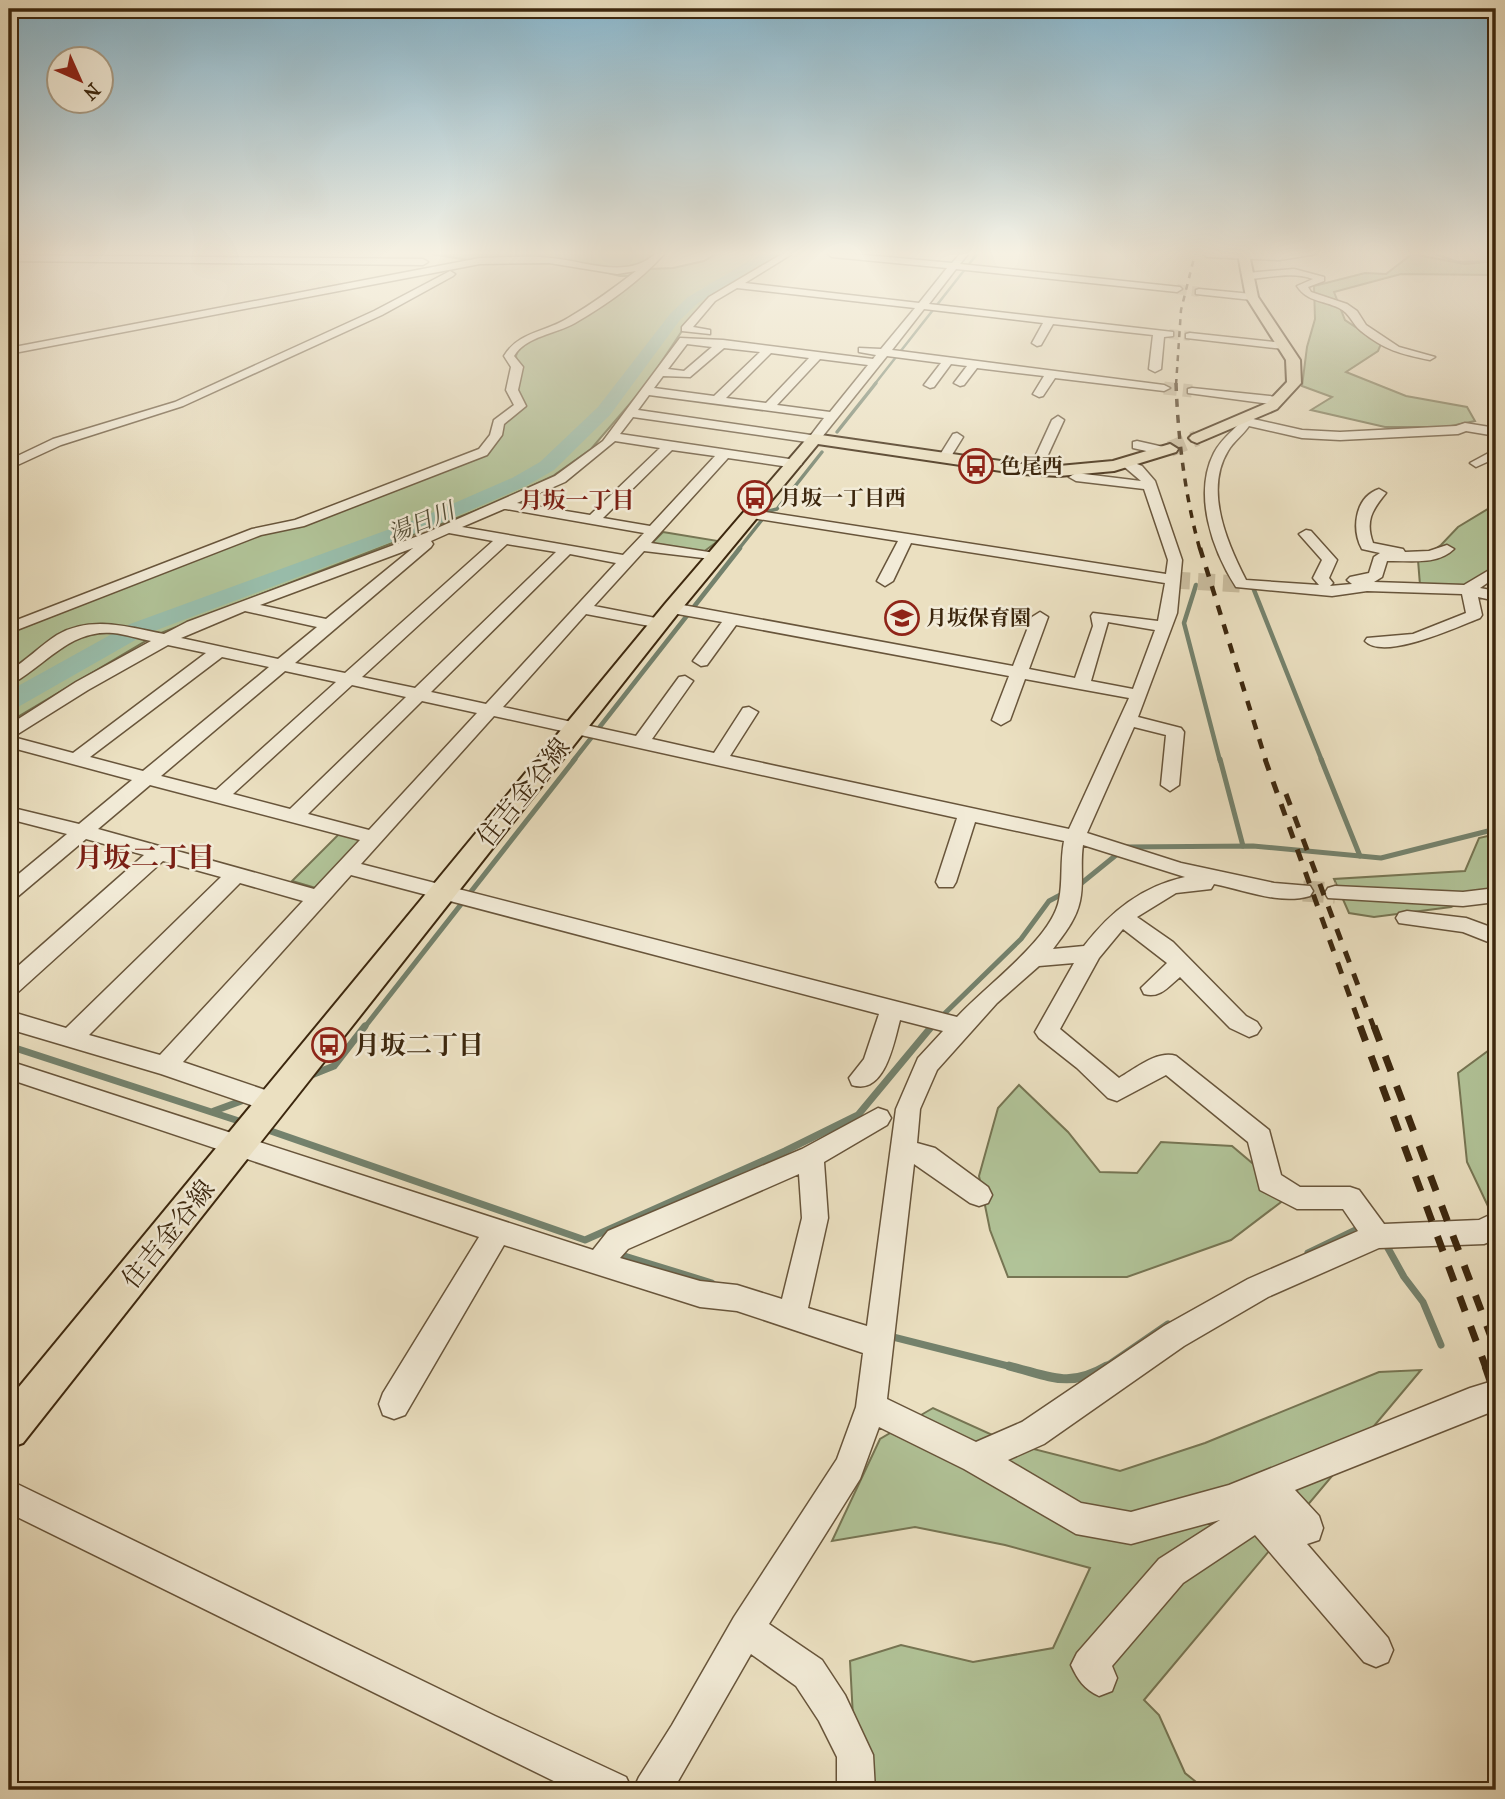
<svg xmlns="http://www.w3.org/2000/svg" width="1505" height="1799" font-family="'IM FELL French Canon','Noto Serif JP',serif">
<rect width="100%" height="100%" fill="#ebe0c1"/>
<filter id="stains"><feTurbulence type="fractalNoise" baseFrequency=".00286" numOctaves="4"/><feColorMatrix values="0 0 0 0 .2 0 0 0 0 .09 0 0 0 0 .02 0 0 0 .5 -.17"/></filter>
<radialGradient id="worn" r=".72"><stop offset=".6" stop-color="#630" stop-opacity="0"/><stop offset="1" stop-color="#630" stop-opacity=".3"/></radialGradient>
<g fill="#b1c398" stroke="#767553" stroke-width="2">
<polygon points="432,254 654,254 631,276 620,276 560,261 468,260"/>
<polygon points="716,254 787,254 727,288 684,328 646,385 591,449 553,476 490,505 156,635 9,722 9,633 259,535 486,455 501,425 513,416 520,379 516,356 520,346 534,338 562,329 648,269 673,268 704,261"/>
<polygon points="1412,254 1465,264 1496,261 1496,275 1401,274 1334,292 1345,320 1381,344 1378,351 1346,372 1406,396 1467,407 1475,421 1446,427 1385,427 1311,410 1332,397 1302,386 1307,347 1315,319 1314,286 1365,273 1386,274"/>
<polygon points="1496,504 1496,567 1466,586 1420,585 1418,560 1441,545 1458,527"/>
<polygon points="663,532 718,541 702,553 652,543"/>
<polygon points="341,832 367,839 319,889 292,881"/>
<polygon points="1496,834 1496,885 1451,907 1374,917 1349,913 1334,879 1465,871 1479,838"/>
<polygon points="1496,1045 1496,1223 1467,1162 1458,1073"/>
<polygon points="1019,1085 1068,1132 1100,1172 1137,1173 1161,1142 1232,1146 1258,1168 1285,1199 1231,1240 1127,1277 1008,1277 990,1230 979,1176 998,1108"/>
<polygon points="1421,1370 1144,1700 1159,1715 1185,1773 1206,1790 847,1790 855,1755 850,1661 901,1645 973,1662 1053,1648 1090,1568 1005,1545 915,1527 832,1541 880,1439 933,1408 1010,1443 1120,1471 1205,1443 1379,1372"/>
</g>
<g fill="none" stroke-linecap="round" stroke-linejoin="round">
<g stroke="#74826d" stroke-width="2.5">
<polyline points="1228,254 1241,254"/>
<polyline points="1436,254 1457,262 1496,261"/>
<polyline points="874,385 977,254"/>
</g>
<g stroke="#74826d" stroke-width="3.5">
<polyline points="837,432 876,383"/>
<polyline points="738,550 769,511 777,509 822,452"/>
</g>
<g stroke="#74826d" stroke-width="4.5">
<polyline points="1196,585 1184,623 1220,761"/>
<polyline points="1254,590 1322,761"/>
<polyline points="573,761 740,548"/>
</g>
<g stroke="#74826d" stroke-width="5">
<polyline points="1220,759 1243,846"/>
<polyline points="1321,759 1360,856"/>
<polyline points="1078,886 1126,847 1253,846 1381,858 1496,829"/>
<polyline points="940,1018 1021,939 1049,901 1066,892"/>
<polyline points="364,1028 575,759"/>
<polyline points="931,1028 933,1025"/>
</g>
<g stroke="#74826d" stroke-width="7">
<polyline points="9,1046 245,1123"/>
<polyline points="309,1076 334,1066 365,1026"/>
<polyline points="214,1111 244,1100"/>
<polyline points="265,1129 585,1240 785,1151 858,1115 932,1026"/>
<polyline points="1384,1241 1404,1277 1423,1302 1441,1345"/>
<polyline points="1308,1253 1362,1227"/>
<polyline points="618,1254 712,1283"/>
<polyline points="889,1336 1016,1368"/>
<polyline points="1104,1368 1168,1324"/>
</g>
<path stroke="#74826d" stroke-width="9" d="M1009,1366C1050,1376 1068,1389 1107,1366"/>
<polygon fill="#99beac" fill-rule="evenodd" points="761,254 777,254 698,303 680,320 610,415 554,470 526,486 434,526 146,634 18,707 9,709 9,691 130,624 420,518 512,478 540,462 598,407 670,314 688,297"/>
<g stroke="#c8bb9d" stroke-width="10" stroke-dasharray="10 5" stroke-linecap="butt">
<polyline points="1177,289 1199,292"/>
<polyline points="1169,334 1190,336"/>
</g>
<polyline stroke="#c8bb9d" stroke-width="13" stroke-dasharray="13 6" stroke-linecap="butt" points="1164,388 1192,391"/>
<polyline stroke="#c8bb9d" stroke-width="17" stroke-dasharray="17 8" stroke-linecap="butt" points="1173,580 1241,584"/>
<polyline stroke="#c8bb9d" stroke-width="21" stroke-dasharray="21 10" stroke-linecap="butt" points="1303,891 1335,893"/>
<polyline stroke="#c8bb9d" stroke-width="16" stroke-dasharray="16 8" stroke-linecap="butt" points="1170,449 1197,438"/>
<g stroke="#68553b" stroke-width="3">
<g id="minor">
<path d="M655,254H664C640,281 606,305 575,323C556,334 526,336 514,356L523,367L518,390L526,406L504,424L502,435L487,455L304,526L261,535L9,633V623L252,529L295,520L479,449L490,435L494,420L514,405L506,390L511,367L504,356C518,332 546,332 568,318C592,304 614,288 636,271L617,274L549,263L480,264L9,354V348L480,258C503,258 528,255 551,258C585,261 627,280 655,254Z"/>
<path d="M782,254H792L745,283L919,303L947,268L832,257L828,254H855L952,263L960,254H968L960,264L1180,287L1182,289L1177,292L956,269L929,304L1173,332V336L1164,337L1161,369L1155,372L1149,369L1153,335L1053,324L1041,345L1037,346L1032,343L1043,323L924,309L892,350L1164,385L1170,388L1164,391L1055,378L1043,396L1039,397L1033,394L1044,376L977,368L964,385L960,386L954,383L967,366L951,364L934,387L930,388L924,385L941,363L887,356L818,442L814,443L633,417L620,434L796,460L802,464L796,468L728,458L651,543L715,553L720,554L722,557L720,560L644,551L594,606L666,620L668,623L666,626L660,628L586,614L503,707L636,736L679,677L685,676L693,681L652,739L714,753L743,708L749,707L758,712L730,756L1069,829L1129,698L1025,679L1010,720L1001,725L992,720L1009,676L736,625L707,665L701,666L693,661L722,622L672,613L664,608L672,603L1013,666L1032,617L1040,612L1048,617L1029,669L1075,678L1093,626L1091,616L1093,613L1158,621L1165,583L911,543L893,581L885,586L877,581L898,541L752,518L745,514L752,510L1166,574L1168,560L1144,489L1076,481L1069,477L1076,473L1141,481L1121,464L1127,460L1142,466L1155,481L1182,560L1177,613L1138,717L1181,728L1184,732L1179,785L1170,791L1161,785L1166,735L1134,727L1087,833L1181,863L1274,883L1310,886L1313,891L1310,896C1279,905 1245,890 1214,884L1211,889L1176,893L1137,917L1173,942L1246,1016L1257,1022L1261,1028L1257,1034L1249,1037L1230,1028L1180,977C1169,986 1160,999 1144,994L1141,988L1167,963L1123,929L1099,958L1060,1029L1119,1078C1135,1069 1157,1050 1176,1056L1269,1130L1281,1175L1300,1187H1350L1359,1190L1384,1224L1479,1220L1496,1212V1239L1484,1244L1379,1248L1268,1297L1184,1346L1044,1444L1008,1460L1081,1503L1131,1512L1229,1485L1470,1388L1496,1380V1410L1295,1490L1319,1516L1323,1528L1319,1540L1307,1544L1388,1638L1393,1650L1388,1662L1376,1667L1364,1662L1255,1535L1183,1583L1112,1666L1117,1678L1112,1691L1099,1696C1084,1689 1078,1680 1071,1665L1077,1653L1159,1559L1220,1520L1131,1544L1076,1534L964,1469L879,1427L860,1479L769,1624L822,1660L845,1695L873,1755L875,1790H837V1757L819,1721L796,1686L751,1654L673,1790H633L639,1777L672,1725L734,1617L837,1459L856,1407L863,1353L737,1311L700,1307L504,1245L405,1415L394,1419L383,1415L379,1404L383,1393L479,1237L9,1079V1061L593,1250L608,1231L802,1149L878,1108L887,1111L891,1118L887,1125L824,1162L828,1218L808,1308L867,1326L896,1109L918,1058L943,1031L900,1020C894,1042 885,1096 852,1085L849,1078L864,1059L879,1014L351,875L183,1062L283,1096L286,1103L283,1110L274,1113L161,1074L9,1029V1011L66,1028L221,877L163,861L17,993L9,995V974L144,855L86,839L16,898L9,900V882L67,834L9,819V807L79,824L132,780L9,747V725L76,682L151,641C139,639 126,634 113,633C72,629 47,663 15,682L9,683V671C26,661 40,646 57,635C91,615 128,627 164,634L187,622L426,533L555,476L603,441L680,338L723,340L873,359L876,355L859,352V348L881,349L915,308L737,288L715,301L693,327L710,330V334L682,331V327L709,297ZM687,344L712,347L684,371L668,369ZM724,348L760,352L714,396L654,388L663,376L690,377ZM771,353L809,358L766,403L726,398ZM820,359L868,365L830,412L777,405ZM649,395L824,418L811,435L638,410ZM615,441L660,448L590,515L517,503L565,482ZM672,450L715,456L650,526L603,518ZM504,509H506L644,533L623,555L462,527ZM449,533L493,541L345,673L295,663L431,547L433,544L431,541ZM507,544L556,552L415,688L362,677ZM413,548L326,619L260,605ZM570,554L616,563L486,704L431,692ZM245,611L317,627L278,659L181,638ZM1108,622L1155,630L1133,689L1091,681ZM168,645L206,653L73,753L13,737L88,690ZM222,657L269,667L143,771L90,757ZM285,671L336,682L216,790L161,776ZM352,685L406,697L290,809L233,794ZM422,701L477,713L369,830L308,814ZM494,716L957,818L936,882L939,887H953L956,882L975,822L1064,841C1060,861 1063,882 1059,900C1052,939 984,987 957,1017L361,864ZM150,785L360,840L314,889L98,829ZM1083,845L1185,877C1141,887 1111,911 1084,946L1053,949C1064,934 1076,920 1080,901C1084,883 1080,864 1083,845ZM240,883L303,901L160,1055L89,1035ZM1074,963L1035,1032L1039,1038L1077,1068L1108,1098L1117,1101L1166,1075L1248,1142L1260,1190L1297,1209H1343L1358,1231L1248,1279L1164,1326L1022,1422L976,1442L887,1399L914,1164L970,1203L979,1206L988,1203L992,1195L988,1187L935,1148L917,1143L920,1109L937,1070L997,1003L1039,966ZM799,1174L802,1218L782,1299L737,1285L700,1281L620,1258L628,1249Z"/>
<polygon points="1203,254 1317,254 1279,260 1207,257"/>
<polygon points="9,255 423,259 428,262 423,265 9,261"/>
<path d="M1294,269L1324,277V281L1308,287L1311,292L1347,304L1357,311L1366,325L1399,347L1435,357L1430,360C1400,354 1385,350 1361,331C1352,324 1350,313 1339,308C1323,300 1307,302 1297,286L1313,279C1292,271 1269,278 1247,279L1242,276L1247,273Z"/>
<polygon points="450,271 455,274 453,276 382,315 183,406 61,445 9,469 9,460 53,439 175,402 374,311"/>
<polygon points="1199,289 1252,294 1257,297 1252,300 1196,294 1196,290"/>
<polygon points="1190,333 1284,343 1289,346 1284,349 1186,338 1186,334"/>
<polygon points="1192,388 1278,397 1284,401 1278,405 1188,393 1188,389"/>
<polygon points="1058,416 1064,420 1041,470 1035,474 1030,473 1029,470 1052,420"/>
<path d="M1240,416L1302,430L1340,432L1456,426L1465,423L1496,428V436L1466,431L1458,434L1340,440L1302,438L1249,426C1243,435 1233,442 1228,451C1204,490 1227,543 1246,580L1319,585L1313,578L1322,560L1299,534L1306,530L1311,531L1337,560L1329,578L1333,583L1330,586L1352,584L1347,580L1350,577L1369,573L1374,557L1380,553L1362,549C1351,529 1355,497 1379,489L1386,493C1372,510 1365,521 1373,543L1403,549L1405,552L1429,551L1447,545L1454,549C1437,566 1409,560 1387,561L1382,577L1374,582L1464,585L1496,566V577L1480,588L1496,591V601L1478,597L1482,615L1480,618C1457,627 1384,661 1365,641L1367,638L1413,634L1466,613L1462,594L1367,591L1332,596L1236,587C1212,550 1193,494 1214,453C1220,441 1230,433 1239,424L1234,420Z"/>
<polygon points="957,433 963,437 950,458 949,461 939,461 938,458 953,434"/>
<polygon points="1137,441 1168,448 1170,451 1164,455 1133,448 1133,442"/>
<polygon points="1496,449 1496,458 1476,467 1470,463"/>
<polygon points="1335,886 1463,892 1496,888 1496,902 1463,906 1328,898 1325,893 1328,888"/>
<polygon points="1407,911 1466,918 1496,929 1496,945 1463,932 1399,923 1396,918 1399,913"/>
<polygon points="9,1480 495,1716 626,1777 632,1790 572,1790 9,1513"/>
</g>
</g>
<g stroke="#3c270e" stroke-width="4">
<g id="major">
<polygon points="1238,254 1249,254 1258,297 1300,360 1301,383 1277,409 1197,443 1192,441 1189,438 1192,435 1267,403 1287,382 1286,360 1246,297"/>
<polygon points="814,434 1022,464 1059,466 1113,461 1170,444 1178,449 1176,452 1114,471 1059,476 1022,474 818,444 679,612 23,1443 9,1448 9,1399 665,604 809,436"/>
</g>
</g>
<use href="#minor" fill="#f2ebd7" fill-rule="evenodd"/>
<use href="#major" fill="#ebe0c1" fill-rule="evenodd"/>
<polyline stroke="#3c270e" stroke-width="2.5" stroke-dasharray="6 6" stroke-linecap="butt" points="1176,385 1181,310 1195,254"/>
<path stroke="#3c270e" stroke-width="3.5" stroke-dasharray="8 8" stroke-linecap="butt" d="M1176,383C1178,439 1185,496 1200,550"/>
<polyline stroke="#3c270e" stroke-width="4.5" stroke-dasharray="10 10" stroke-linecap="butt" points="1200,548 1266,761"/>
<g stroke="#3c270e" stroke-width="5" stroke-dasharray="12 12" stroke-linecap="butt">
<polyline points="1265,759 1361,1028"/>
<polyline points="1286,794 1374,1028"/>
</g>
<g stroke="#3c270e" stroke-width="7" stroke-dasharray="16 16" stroke-linecap="butt">
<polyline points="1360,1026 1486,1368"/>
<polyline points="1374,1026 1496,1350"/>
</g>
<polyline stroke="#3c270e" stroke-width="9" stroke-dasharray="19 19" stroke-linecap="butt" points="1486,1366 1496,1395"/>
</g>
<linearGradient id="sky" x2="0" y2="1"><stop stop-color="#88b8d0"/><stop offset="0.5" stop-color="#f6f1e3"/><stop offset="1" stop-color="#f6f1e3" stop-opacity="0"/></linearGradient>
<rect width="1505" height="506" fill="url(#sky)"/>
<defs>
<g id="bus-ring" transform="scale(1.75)"><circle r="9.5" fill="#f2ebd7" stroke="#8f2418" stroke-width="1.5"/><path d="M-5-6H5V4H4V6H2V4H-2V6H-4V4H-5ZM-3.5-4V0h7V-4ZM-3.5 1.2v1.5H-2V1.2ZM2 1.2v1.5H3.5V1.2Z" fill="#8f2418"/></g>
<g id="school-ring" transform="scale(1.75)"><circle r="9.5" fill="#f2ebd7" stroke="#8f2418" stroke-width="1.5"/><path d="M0-5L7-2L0 1L-7-2ZM-4 1L0 2.5L4 1V4Q0 6-4 4Z" fill="#8f2418"/></g>
</defs>
<g fill-rule="evenodd">
<use href="#bus-ring" x="976" y="466"/>
<use href="#bus-ring" x="755" y="498"/>
<use href="#school-ring" x="902" y="618"/>
<use href="#bus-ring" x="329" y="1045"/>
</g>
<g text-anchor="middle" stroke-width="5" stroke-linejoin="round" paint-order="stroke">
<g font-size="21" font-weight="bold" fill="#3c270e" stroke="#f2ebd7" text-anchor="start">
<text x="1000" y="473">色尾西</text>
<text x="780" y="505">月坂一丁目西</text>
<text x="926" y="625">月坂保育園</text>
</g>
<g font-size="23" font-weight="bold" fill="#7a1f14" stroke="#f2ebd7">
<text x="577" y="508">月坂一丁目</text>
</g>
<g font-size="23" font-style="italic" fill="#534d36" stroke="#f2ebd7">
<text transform="translate(421 522) rotate(-22)" y="8">湯日川</text>
</g>
<g font-size="26" fill="#3c270e" stroke="#f2ebd7">
<text transform="translate(523 792) rotate(-51)" y="9">住吉金谷線</text>
<text transform="translate(168 1234) rotate(-51)" y="9">住吉金谷線</text>
</g>
<g font-size="26" font-weight="bold" fill="#3c270e" stroke="#f2ebd7" text-anchor="start">
<text x="354" y="1054">月坂二丁目</text>
</g>
<g font-size="28" font-weight="bold" fill="#7a1f14" stroke="#f2ebd7">
<text x="145" y="867">月坂二丁目</text>
</g>
</g>
<rect width="1505" height="1799" fill="none" stroke="#ebe0c1" stroke-width="35"/>
<rect x="10" y="10" width="1484" height="1778" fill="none" stroke="#3c270e" stroke-width="3.5"/>
<rect x="18" y="18" width="1470" height="1764" fill="none" stroke="#3c270e" stroke-width="2"/>
<g transform="translate(80 80) rotate(135)"><circle r="33" fill="#f2ebd7" stroke="#a99d87" stroke-width="2"/>
<path d="M0-5L12 26L0 18L-12 26Z" fill="#8f2418"/>
<text y="-10" font-size="19" font-weight="bold" text-anchor="middle" fill="#3c270e">N</text>
</g>
<rect width="100%" height="100%" filter="url(#stains)"/>
<rect width="100%" height="100%" fill="url(#worn)"/>
</svg>
